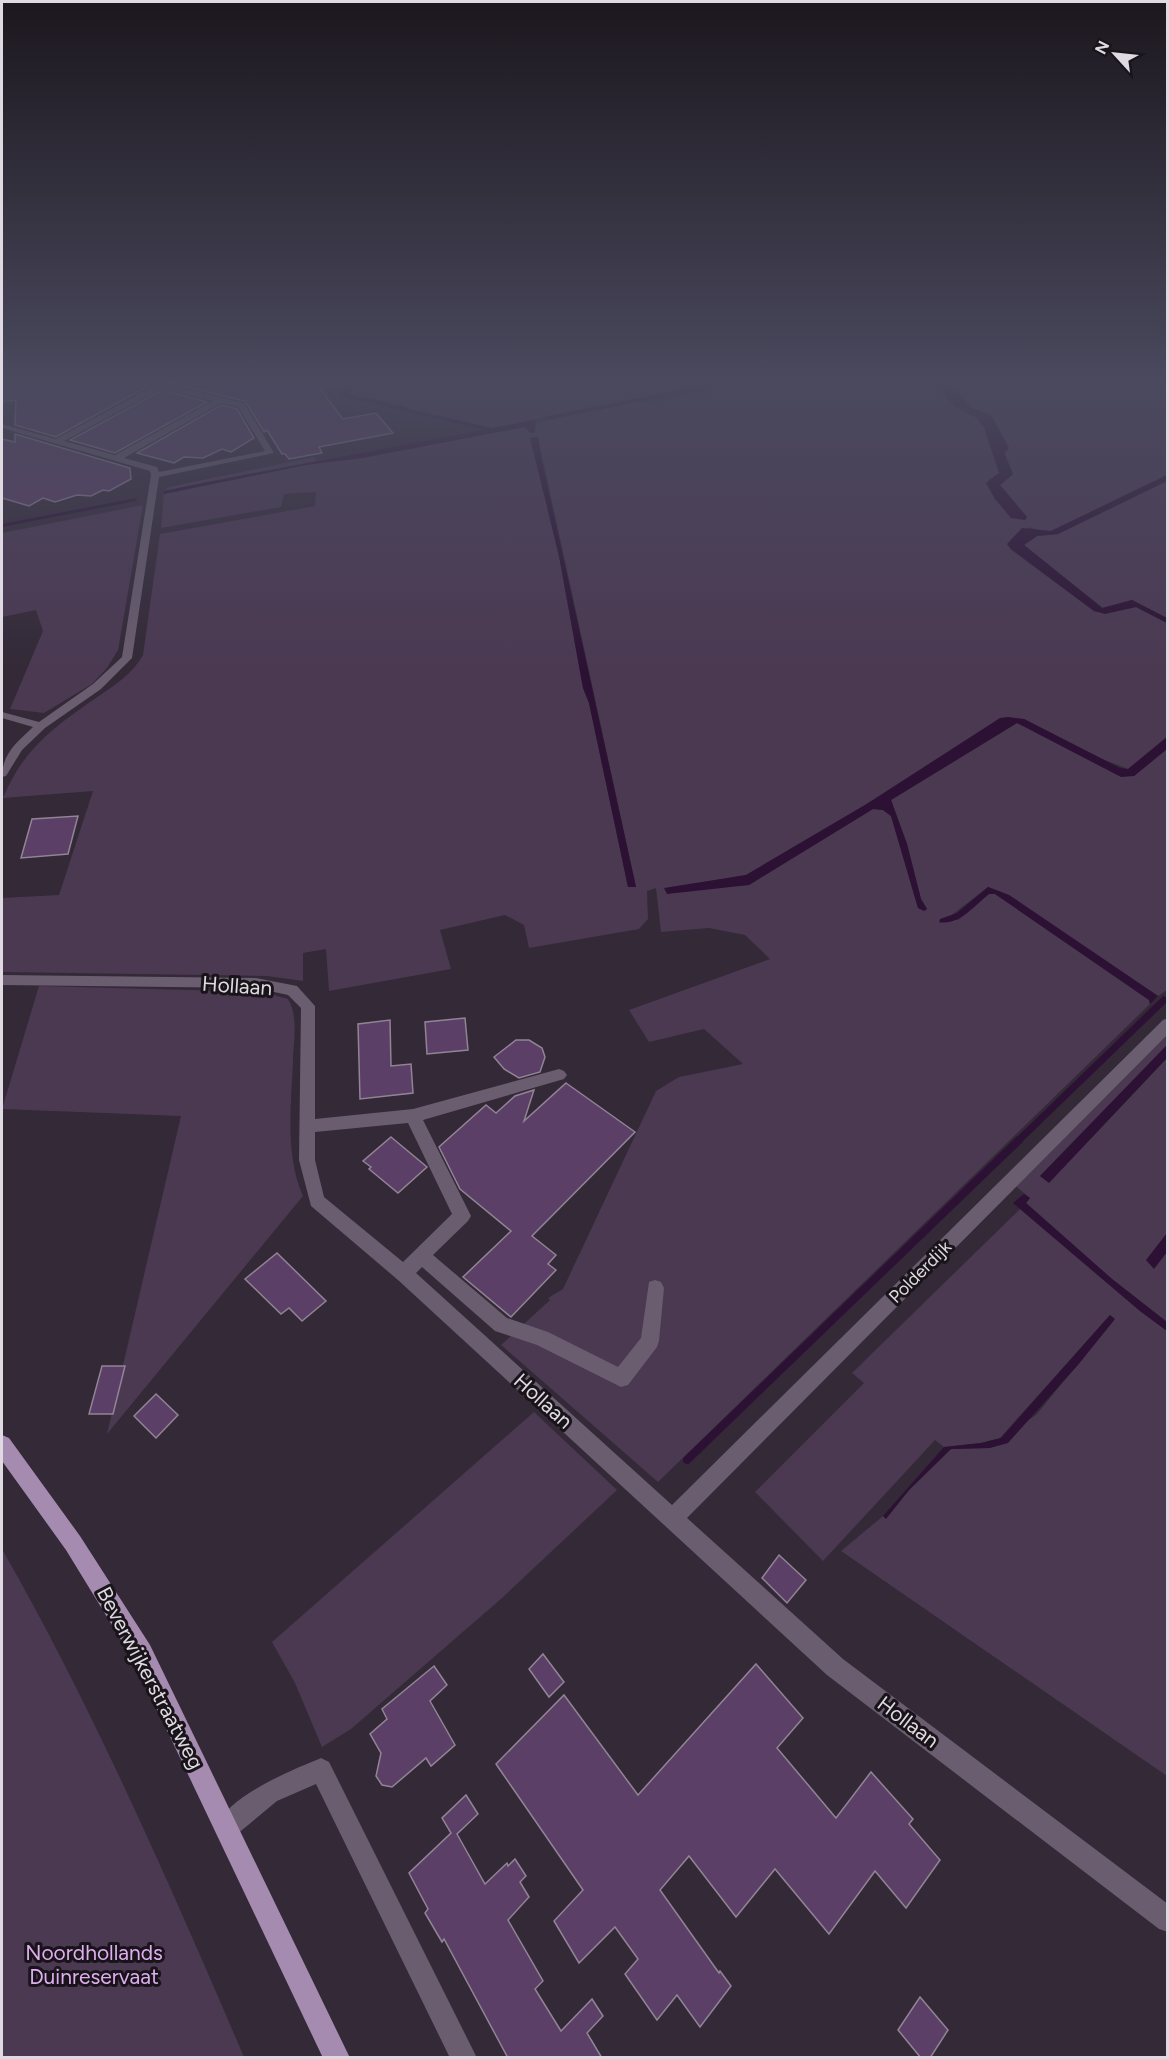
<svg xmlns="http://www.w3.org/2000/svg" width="1169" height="2059" font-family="Figtree,sans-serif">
<rect width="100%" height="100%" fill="#332937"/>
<g fill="#4b3952" fill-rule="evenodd">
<polygon points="344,381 724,381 492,428 339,392 353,384"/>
<path d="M770,381H932L955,407L976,418L984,427L1000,473L988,480L1026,516L1000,485L1013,474L991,416L972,408L946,381H1167V475L1051,531H1040L1029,527L1010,549L1094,611L1105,613L1136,607L1167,623V737L1128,769L1102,759L1024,719L865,805L746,875L664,889L749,885L873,809L883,810L891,816L918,908L927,909L921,899L907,844L891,800L1017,723L1134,776L1167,749V990L1158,996L1009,895L988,887L948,918L958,920L989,894H995L1149,1000L1150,1004L658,1482L501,1345L550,1300L548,1298L563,1289L656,1091L679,1077L743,1064L704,1029L649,1042L629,1010L770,959L745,935L709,928L661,932L656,888L647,891L648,919L639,929L529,948L524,925L505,915L440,930L451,969L329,991L326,949L303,953V981L267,976L2,972V898L59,895L93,791L3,798C23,749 54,727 96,698C113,686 132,675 143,655L160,534L315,506L316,492L284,494L281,507L161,528L164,494L306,465L362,458L525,427L530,432H535L537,423L548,420L646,400L648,404ZM538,437L636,887H628L589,703L583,688L559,556L531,439Z"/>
<polygon points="314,457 317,461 164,491 169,487"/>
<polygon points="1167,481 1167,618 1132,600 1103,608 1024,545 1037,536 1058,534"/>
<polygon points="143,505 118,650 107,668 92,684 44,713 10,709 43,631 36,610 2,617 2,533"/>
<path d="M39,986L263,992L288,999C299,1017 293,1042 293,1062C291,1105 285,1156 303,1196L107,1434L181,1116L2,1109Z"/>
<polygon points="1167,1033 1167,1045 1040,1176 1049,1182 1167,1058 1167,1322 1112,1279 1026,1203 1030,1198 1013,1184"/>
<polygon points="1020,1209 1140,1311 1167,1331 1167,1776 841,1551 883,1516 886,1518 909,1490 951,1449 990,1448 1037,1414 1114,1319 1110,1315 1000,1438 981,1443 944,1447 935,1440 823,1561 755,1492 864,1383 852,1373"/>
<polygon points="534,1412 617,1490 502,1598 351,1729 322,1747 295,1683 272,1642"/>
<path d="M2,1549C95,1712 170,1885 244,2057H2Z"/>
</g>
<g fill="#2c1134">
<polygon points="724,381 742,381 548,420 543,417"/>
<polygon points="932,381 946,381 972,408 991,415 1009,448 1004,454 1013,474 1000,485 1027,517 1025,520 1011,518 995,499 986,483 999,473 984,427 976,417 955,407"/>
<polygon points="405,409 492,428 535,420 537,423 534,426 535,432 530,433 525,427 362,458 305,465 164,494 164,491 202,483 483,430 401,410"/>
<polygon points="538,437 540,452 636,887 628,887 589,703 583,688 559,556 530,438"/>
<polygon points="1167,475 1167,481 1058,534 1037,536 1024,545 1102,608 1132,600 1167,618 1167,623 1136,607 1105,614 1094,611 1010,548 1007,544 1022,528 1051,531"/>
<polygon points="137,498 136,501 2,527 2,524"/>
<polygon points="1008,717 1024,719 1120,768 1128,769 1167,737 1167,749 1134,776 1121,777 1017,723 891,800 907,844 921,899 927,909 924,911 918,908 891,816 883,810 873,809 749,885 667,894 664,888 746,875 865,805 1000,718"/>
<path d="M988,887L1009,895L1158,996L1150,1004L1149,1000L995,894H989C975,905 959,926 939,922L940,919L957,913Z"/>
<polygon points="1167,1045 1167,1058 1049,1183 1040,1176"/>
<polygon points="1024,1194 1030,1198 1026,1203 1112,1279 1167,1322 1167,1331 1140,1311 1013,1203"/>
<polygon points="1167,1233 1167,1252 1154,1269 1146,1260"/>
<polygon points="1110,1315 1115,1319 1078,1365 1008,1443 990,1448 951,1449 909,1490 886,1519 883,1516 944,1447 981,1443 1001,1438"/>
</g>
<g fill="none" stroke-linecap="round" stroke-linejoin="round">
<polyline stroke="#2c1134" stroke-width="4" points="361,381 341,394 405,409"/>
<polyline stroke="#2c1134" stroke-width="7" points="1017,1142 1164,1000"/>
<polyline stroke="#2c1134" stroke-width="8" points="687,1460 1019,1140"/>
</g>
<g fill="#5c3f66" stroke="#908495" stroke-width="1.5">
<polygon points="2,381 138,381 148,386 56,437 15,425 16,400 2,402"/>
<polygon points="162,381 336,381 321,390 343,419 376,413 393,433 319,447 322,453 289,459 285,454 282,454 267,430 264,432 245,401"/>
<polygon points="162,390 207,402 115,453 70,440"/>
<polygon points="221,405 237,409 254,438 231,452 222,449 203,458 184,457 174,463 137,453"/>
<polygon points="15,434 130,468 131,479 109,491 103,490 91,496 77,495 55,502 43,498 29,506 2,498 2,439 15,442"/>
<polygon points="78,816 68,854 21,858 32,819"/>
<polygon points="465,1018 468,1050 427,1054 425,1022"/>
<polygon points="390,1020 391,1066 411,1064 413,1093 360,1099 358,1024"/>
<polygon points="516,1040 529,1040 542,1048 545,1057 540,1072 519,1078 504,1069 494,1057"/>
<polygon points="566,1083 635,1132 532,1236 556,1255 548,1264 556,1270 511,1317 463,1277 511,1231 460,1189 439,1147 486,1105 496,1113 515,1096 534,1090 524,1121"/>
<polygon points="391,1137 427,1167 398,1193 369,1169 371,1167 363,1161"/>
<polygon points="277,1253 326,1301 302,1321 289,1308 281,1314 245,1279"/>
<polygon points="102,1366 125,1366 113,1414 89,1414"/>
<polygon points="156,1394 178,1415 156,1438 134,1416"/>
<polygon points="779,1555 806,1580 787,1603 762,1578"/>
<polygon points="543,1654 564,1682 549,1697 529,1669"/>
<polygon points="756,1664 803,1718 777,1748 836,1818 871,1772 913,1819 909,1824 940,1860 906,1908 875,1871 829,1934 775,1869 736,1917 689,1856 660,1890 719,1973 720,1971 731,1986 700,2027 677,1995 657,2020 625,1974 638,1959 615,1927 579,1963 554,1921 583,1890 496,1764 564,1695 638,1795"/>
<polygon points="434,1666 447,1685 430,1701 455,1745 431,1766 426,1758 392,1787 382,1785 376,1776 381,1753 370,1734 387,1719 382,1709"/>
<polygon points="466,1795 478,1814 457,1834 485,1884 507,1863 508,1866 515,1859 526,1876 520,1882 529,1897 508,1920 543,1981 535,1989 561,2031 592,1999 603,2016 587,2033 602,2058 508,2058 444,1939 442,1942 425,1913 428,1909 409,1873 451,1833 442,1818"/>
<polygon points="920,1997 948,2030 930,2058 921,2058 898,2030"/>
</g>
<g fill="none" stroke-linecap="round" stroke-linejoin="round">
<g fill="#6a5d6f" fill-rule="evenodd">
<path d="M140,381H153L244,403L274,453L159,477L132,658L101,689L45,728L22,750L6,776L2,777C2,754 17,742 33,727L2,718V712L39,722L93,684L122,657L151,475L150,471L2,428V424L56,439L154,386ZM162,388L213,401L115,455L64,441ZM221,403L238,407L265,451L159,472L157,467L124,458Z"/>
<path d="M2,975L256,978L297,986L315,1006V1119L413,1109L559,1069L564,1071L567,1075L564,1079L423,1120L471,1216L468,1221L433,1255L507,1318L548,1332L618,1367L641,1338L649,1282L655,1280L661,1282L664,1288L659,1341L657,1347L628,1385L621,1387L537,1345L495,1331L422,1267L416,1273L672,1505L1163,1020L1168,1018V1034L687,1518L843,1659L1168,1904V1932L1159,1929L827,1675L398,1280L311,1206L299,1160L301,1008L288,995L256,988L2,985ZM408,1123L452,1214L403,1262L324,1197L315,1160V1132Z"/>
<path d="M321,1758L329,1762L477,2058H450L316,1784L277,1801L236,1835L228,1839L220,1835L216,1827C229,1795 290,1771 321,1758Z"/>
</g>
<polygon fill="#a68bb0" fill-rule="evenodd" points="2,1435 9,1438 80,1536 150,1645 350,2058 323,2058 134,1661 66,1550 2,1461"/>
</g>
<linearGradient id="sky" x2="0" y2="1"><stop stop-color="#1c171e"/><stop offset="0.57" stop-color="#4a495e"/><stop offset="1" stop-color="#4a495e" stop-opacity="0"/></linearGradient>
<rect width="1169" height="669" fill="url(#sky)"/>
<g text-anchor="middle" stroke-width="6" stroke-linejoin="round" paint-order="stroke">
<g font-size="18" fill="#dfd9e1" stroke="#19141a">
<text transform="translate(920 1272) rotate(-45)" y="6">Polderdijk</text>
</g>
<g font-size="21" fill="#dfd9e1" stroke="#19141a">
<text transform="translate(237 986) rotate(4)" y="7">Hollaan</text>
<text transform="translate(543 1401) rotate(42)" y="7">Hollaan</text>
<text transform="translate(150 1678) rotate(62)" y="7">Beverwijkerstraatweg</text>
<text transform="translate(908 1722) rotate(37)" y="7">Hollaan</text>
</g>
<g font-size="21" fill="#deaeef" stroke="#19141a">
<text x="94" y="1960">Noordhollands<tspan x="94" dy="24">Duinreservaat</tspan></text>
</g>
</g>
<rect width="1169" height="2059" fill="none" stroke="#dfd9e1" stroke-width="6"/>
<g transform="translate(1115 54) rotate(297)" stroke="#19141a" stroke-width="4.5" paint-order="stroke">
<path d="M0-4.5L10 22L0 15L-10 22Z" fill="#dfd9e1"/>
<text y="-9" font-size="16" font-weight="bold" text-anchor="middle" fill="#dfd9e1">N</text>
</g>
</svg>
